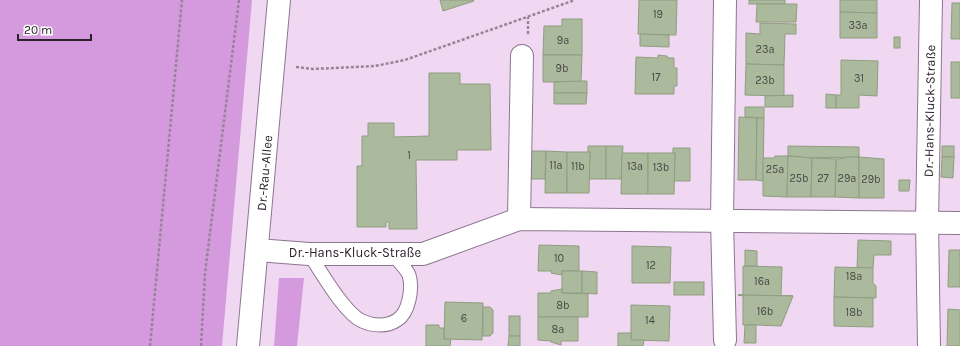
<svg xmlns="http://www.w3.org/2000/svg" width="960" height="346" font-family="Karla,sans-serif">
<rect width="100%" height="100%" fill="#f0d8f3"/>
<g fill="#d599dd">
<polygon points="0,0 252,0 222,346 0,346"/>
<polygon points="279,278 304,278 297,346 274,346"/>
</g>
<g fill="#abba9c" stroke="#8f9d80">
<polygon points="440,0 473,0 474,1 443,11"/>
<polygon points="639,0 677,0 676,35 638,34"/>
<rect x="749" y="0" width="36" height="4"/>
<polygon points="840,0 877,0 877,13 840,12"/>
<polygon points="952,3 960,3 960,39 951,39"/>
<polygon points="757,4 797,4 796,22 756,22"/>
<polygon points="840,12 877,13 877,38 840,38"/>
<polygon points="562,19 582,19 582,55 543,55 544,26 562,26"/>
<polygon points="760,23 796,24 796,34 785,34 784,65 746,64 746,33 760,34"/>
<polygon points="640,34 669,35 669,47 640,46"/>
<rect x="894" y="37" width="6" height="11"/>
<polygon points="543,55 582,55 581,82 543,82"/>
<polygon points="658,55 667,56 668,58 674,58 674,68 677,68 677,86 674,86 674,94 635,94 636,57 658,58"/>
<polygon points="841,60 878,61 877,96 859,95 859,108 836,108 836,95 841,95"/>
<rect x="951" y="62" width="9" height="36"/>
<polygon points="746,64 784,65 784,96 745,95"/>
<polygon points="429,73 460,73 460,84 490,84 491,150 457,150 457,160 416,160 417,229 389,229 389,222 386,222 386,227 357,227 357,166 362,166 362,136 368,136 368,123 394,123 394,137 429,136"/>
<polygon points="581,81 587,81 587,93 554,93 554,82"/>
<polygon points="554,93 587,93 586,104 554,104"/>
<polygon points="826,94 836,95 836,108 826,108"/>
<polygon points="793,95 793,107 765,107 765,96"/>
<polygon points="745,107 764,107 764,118 745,117"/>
<polygon points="739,117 757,118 756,180 738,180"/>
<polygon points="757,118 764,118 763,181 756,180"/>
<polygon points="588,146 606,146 606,179 589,179 590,152 588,152"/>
<polygon points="606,146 623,146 621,179 606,179"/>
<polygon points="788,146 859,147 859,157 801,158 801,157 788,156"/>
<rect x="942" y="146" width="12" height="11"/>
<polygon points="673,148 690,148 690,181 674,181 675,153 673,153"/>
<polygon points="531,151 546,151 545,179 530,179"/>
<polygon points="546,151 567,152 567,193 545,193"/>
<polygon points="567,152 590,152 589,193 567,193"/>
<polygon points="622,153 648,153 648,194 621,194"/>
<polygon points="648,153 675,153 674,194 648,194"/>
<polygon points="775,156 788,156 787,197 763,196 763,158 774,158"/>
<polygon points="788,156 812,158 811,197 787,197"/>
<polygon points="846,157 859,157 859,198 835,197 836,159 846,158"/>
<polygon points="859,157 884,159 884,198 859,198"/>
<polygon points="942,157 954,157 953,178 941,177"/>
<polygon points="812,158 836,159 835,197 811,197"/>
<polygon points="899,180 910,180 909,191 899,191"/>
<polygon points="858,240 891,241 891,255 874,255 873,268 857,268"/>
<polygon points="539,245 579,246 579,271 562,271 562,275 551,273 552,271 538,271"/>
<polygon points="632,246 671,247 670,283 632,283"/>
<polygon points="745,250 757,251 757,266 745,266"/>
<polygon points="949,250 960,250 960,287 948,287"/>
<polygon points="743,266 782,267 781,296 793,296 738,295 743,295"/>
<polygon points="835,267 873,268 873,283 876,286 876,298 834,297"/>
<rect x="562" y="271" width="20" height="22"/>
<polygon points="582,271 597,272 597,294 582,293"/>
<rect x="674" y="282" width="30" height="13"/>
<polygon points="562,289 562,293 588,294 588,317 538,317 538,293 551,293 551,291"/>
<polygon points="738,295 793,296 781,326 756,325 743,325 743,296"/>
<polygon points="834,297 873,298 873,327 834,326"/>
<polygon points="445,302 483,303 482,340 444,339"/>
<polygon points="631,305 670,306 669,341 631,340"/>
<polygon points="483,307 490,307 493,310 493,333 490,336 483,336"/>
<polygon points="948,309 960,310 960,346 947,346"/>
<rect x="509" y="316" width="11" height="20"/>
<polygon points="538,317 578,317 578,341 561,341 561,345 551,342 551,341 538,340"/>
<polygon points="426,325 439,325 439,328 444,328 444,339 451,339 450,346 426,346"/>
<polygon points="745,325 756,325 756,343 744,343"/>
<polygon points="618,333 631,333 631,340 644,340 643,346 618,346"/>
<polygon points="509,336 520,336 520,346 508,346"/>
</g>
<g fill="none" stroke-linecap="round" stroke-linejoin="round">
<g stroke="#8c768f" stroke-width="15">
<path id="lane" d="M309,254C321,271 344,313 362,321C373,326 387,327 397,320C409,313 413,288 409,275C407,269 396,259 392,253"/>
</g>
<g stroke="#8c768f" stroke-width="24">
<g id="street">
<polyline points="519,219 522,56"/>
<polyline points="257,250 309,254 423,254 519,219 960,223"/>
<polyline points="725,340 722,220 725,0"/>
<polyline points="929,346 927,222 931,0"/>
</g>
</g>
<g stroke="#8c768f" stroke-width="24">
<polyline id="secondary" points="248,346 279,0"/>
</g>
<g stroke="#968598" stroke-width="2.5" stroke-dasharray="3 2" stroke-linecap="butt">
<polyline points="528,34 528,17"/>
<polyline points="296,67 313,69 375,66 405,60 575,0"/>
<polyline points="150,346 182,0"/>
<polyline points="201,346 205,273 239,0"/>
</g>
<use href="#lane" stroke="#fff" stroke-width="13"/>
<use href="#street" stroke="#fff" stroke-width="22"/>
<use href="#secondary" stroke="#fff" stroke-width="22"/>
</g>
<g text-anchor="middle" stroke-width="3.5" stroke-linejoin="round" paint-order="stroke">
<g font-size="11" fill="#4a4747">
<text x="658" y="18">19</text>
<text x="858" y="29">33a</text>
<text x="563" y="44">9a</text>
<text x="765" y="53">23a</text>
<text x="562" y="72">9b</text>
<text x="656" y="81">17</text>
<text x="859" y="82">31</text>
<text x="765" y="84">23b</text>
<text x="409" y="159">1</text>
<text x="556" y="169">11a</text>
<text x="578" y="170">11b</text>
<text x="635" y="170">13a</text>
<text x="661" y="171">13b</text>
<text x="775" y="173">25a</text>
<text x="799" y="182">25b</text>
<text x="823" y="182">27</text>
<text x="847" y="182">29a</text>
<text x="871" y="183">29b</text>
<text x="559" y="262">10</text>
<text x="651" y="269">12</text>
<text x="854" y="280">18a</text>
<text x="762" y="285">16a</text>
<text x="563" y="309">8b</text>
<text x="765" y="315">16b</text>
<text x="854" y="316">18b</text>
<text x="464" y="322">6</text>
<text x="650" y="324">14</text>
<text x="558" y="333">8a</text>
</g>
<g font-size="13" fill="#2a212b" stroke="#fff">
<text transform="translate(929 111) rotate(-89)" y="5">Dr.-Hans-Kluck-Straße</text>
<text transform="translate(264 173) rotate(-85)" y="5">Dr.-Rau-Allee</text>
<text x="355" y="257">Dr.-Hans-Kluck-Straße</text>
</g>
</g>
<path d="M18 34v6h73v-6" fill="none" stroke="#2a212b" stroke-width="2"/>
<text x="24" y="34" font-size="12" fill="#2a212b" stroke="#ffffff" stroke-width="3" paint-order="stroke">20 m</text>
</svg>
